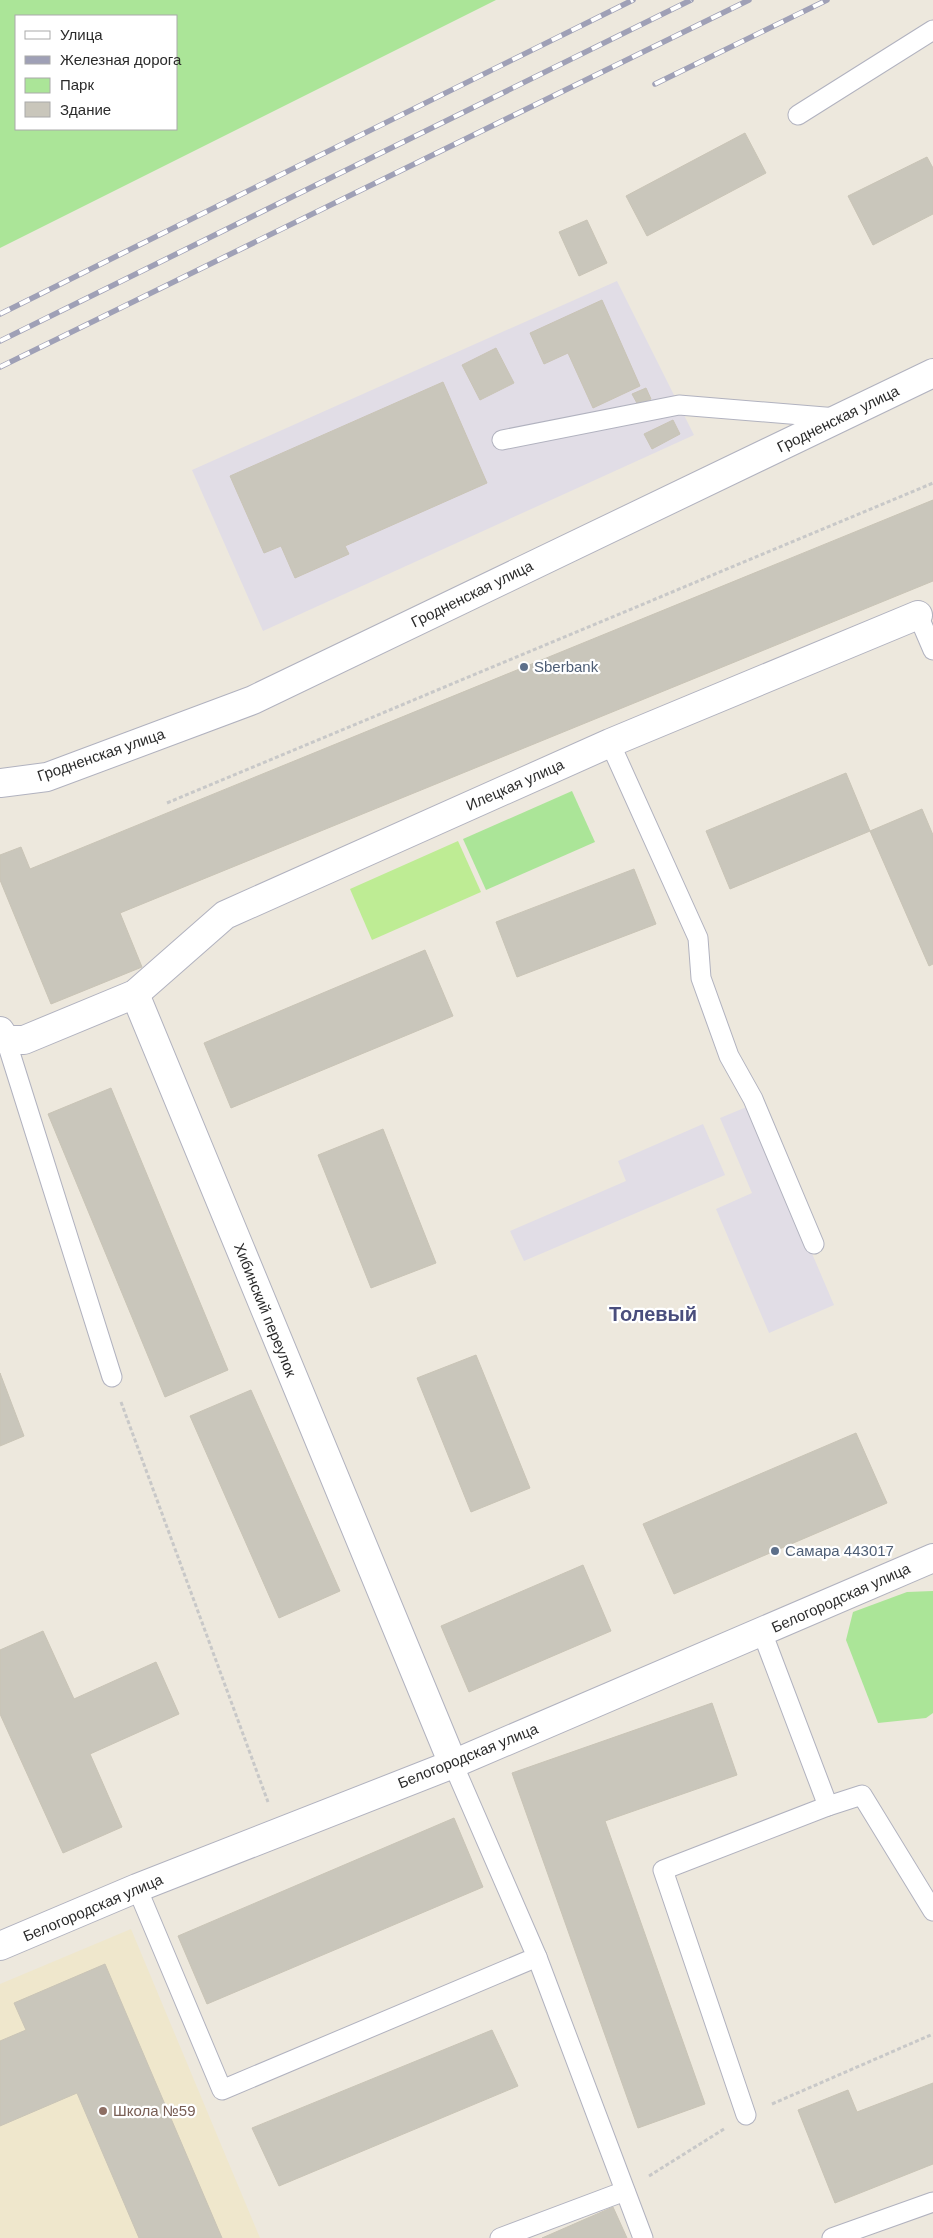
<svg xmlns="http://www.w3.org/2000/svg" width="933" height="2238" font-family="Helvetica,sans-serif">
<rect width="100%" height="100%" fill="#ede8dd"/>
<g fill="#e1dde6">
<polygon points="617,281 694,435 263,631 192,470"/>
<polygon points="749,1106 834,1305 769,1333 716,1209 752,1193 720,1118"/>
<polygon points="703,1124 725,1175 524,1261 510,1231 626,1181 618,1161"/>
</g>
<polygon fill="#efe7cc" points="131,1929 260,2238 0,2238 0,1984"/>
<g fill="#abe598" fill-rule="evenodd">
<path d="M0,0H496L0,248ZM176,16V129H16V16Z"/>
<polygon points="572,791 595,842 486,890 463,839"/>
<polygon points="933,1591 933,1713 926,1718 878,1723 846,1640 853,1612 907,1592"/>
</g>
<polygon fill="#beec94" points="458,841 481,892 372,940 350,889"/>
<g fill="#c9c6bb" stroke="#c9c4b6">
<polygon points="745,133 766,173 647,236 626,196"/>
<polygon points="927,157 933,168 933,214 873,245 848,196"/>
<polygon points="587,220 607,263 579,276 559,232"/>
<polygon points="602,300 640,386 593,408 568,353 544,364 530,333"/>
<polygon points="496,348 514,383 480,400 462,365"/>
<polygon points="443,382 487,483 345,546 349,554 295,578 281,546 264,553 230,476"/>
<polygon points="646,388 651,399 638,405 632,394"/>
<polygon points="673,420 680,434 652,449 644,434"/>
<polygon points="933,500 933,581 120,913 142,967 51,1004 0,880 0,855 21,847 30,869"/>
<polygon points="846,773 870,831 730,889 706,831"/>
<polygon points="922,809 933,835 933,964 929,966 870,831"/>
<polygon points="634,869 656,924 517,977 496,922"/>
<polygon points="425,950 453,1016 231,1108 204,1043"/>
<polygon points="111,1088 228,1370 165,1397 48,1114"/>
<polygon points="383,1129 436,1263 371,1288 318,1155"/>
<polygon points="476,1355 530,1488 471,1512 417,1378"/>
<polygon points="0,1373 24,1436 0,1446"/>
<polygon points="251,1390 340,1591 279,1618 190,1416"/>
<polygon points="856,1433 887,1503 674,1594 643,1524"/>
<polygon points="583,1565 611,1631 469,1692 441,1626"/>
<polygon points="43,1631 74,1699 156,1662 179,1714 90,1754 122,1827 63,1853 0,1714 0,1650"/>
<polygon points="712,1703 737,1775 605,1821 705,2104 638,2128 512,1773"/>
<polygon points="454,1818 483,1887 207,2004 178,1936"/>
<polygon points="105,1964 222,2238 139,2238 77,2093 0,2126 0,2041 26,2030 14,2003"/>
<polygon points="492,2030 518,2086 279,2186 252,2128"/>
<polygon points="933,2083 933,2164 835,2203 798,2110 848,2090 857,2112"/>
<polygon points="613,2207 627,2238 542,2238"/>
</g>
<g fill="none" stroke-linecap="round" stroke-linejoin="round">
<g stroke="#b1b2bf" stroke-width="21">
<g id="service">
<polyline points="798,115 933,30"/>
<polyline points="502,440 679,405 837,418"/>
<polyline points="918,615 933,650"/>
<polyline points="610,743 698,938 701,978 729,1056 753,1099 814,1244"/>
<polyline points="6,1040 112,1377"/>
<polyline points="828,1806 862,1795 933,1911"/>
<polyline points="137,1888 222,2090 537,1957 453,1764"/>
<polyline points="537,1957 643,2238"/>
<polyline points="746,2115 663,1870 828,1806 762,1632"/>
<polyline points="500,2238 625,2191"/>
<polyline points="832,2238 933,2202"/>
</g>
</g>
<g stroke="#b1b2bf" stroke-width="30">
<g id="minor">
<polyline points="0,783 47,777 253,700 933,373"/>
<polyline points="135,994 453,1764"/>
<polyline points="0,1031 6,1040 24,1040 135,994 225,915 610,743 918,615"/>
<polyline points="0,1946 137,1888 453,1764 933,1558"/>
</g>
</g>
<g stroke="#c8c8c8" stroke-width="3" stroke-dasharray="4 2.5" stroke-linecap="butt">
<polyline points="167,803 933,483"/>
<polyline points="121,1402 268,1802"/>
<polyline points="772,2104 933,2034"/>
<polyline points="649,2176 724,2129"/>
</g>
<use href="#service" stroke="#fff" stroke-width="19"/>
<use href="#minor" stroke="#fff" stroke-width="28"/>
<g stroke="#9fa0b6" stroke-width="5.5">
<g id="rail">
<polyline points="655,84 827,0"/>
<polyline points="0,314 633,0"/>
<polyline points="0,341 691,0"/>
<polyline points="0,367 749,0"/>
</g>
</g>
<use href="#rail" stroke="#fff" stroke-width="4" stroke-dasharray="11" stroke-linecap="butt"/>
</g>
<g fill="#5c6f8a" stroke="#fff" stroke-width="2">
<circle cx="524" cy="667" r="5"/>
<circle cx="775" cy="1551" r="5"/>
</g>
<circle fill="#8d6e63" stroke="#fff" stroke-width="2" cx="103" cy="2111" r="5"/>
<g text-anchor="middle" stroke-width="4.5" stroke-linejoin="round" paint-order="stroke">
<g font-size="15" fill="#2b2b2b" stroke="#fff">
<text transform="translate(838 419) rotate(-26)" y="5">Гродненская улица</text>
<text transform="translate(472 594) rotate(-26)" y="5">Гродненская улица</text>
<text transform="translate(101 755) rotate(-19)" y="5">Гродненская улица</text>
<text transform="translate(515 785) rotate(-24)" y="5">Илецкая улица</text>
<text transform="translate(265 1310) rotate(68)" y="5">Хибинский переулок</text>
<text transform="translate(841 1598) rotate(-24)" y="5">Белогородская улица</text>
<text transform="translate(468 1756) rotate(-22)" y="5">Белогородская улица</text>
<text transform="translate(93 1908) rotate(-23)" y="5">Белогородская улица</text>
</g>
<g font-size="15" fill="#4e5e75" stroke="#fff" text-anchor="start">
<text x="534" y="672">Sberbank</text>
<text x="785" y="1556">Самара 443017</text>
</g>
<g font-size="15" fill="#785e54" stroke="#fff" text-anchor="start">
<text x="113" y="2116">Школа №59</text>
</g>
<g font-size="20" font-weight="bold" fill="#4a4e7d" stroke="#fff">
<text x="653" y="1321">Толевый</text>
</g>
</g>
<rect x="15" y="15" width="162" height="115" fill="#ffffff" stroke="#aaaaaa"/>
<rect x="25" y="31" width="25" height="8" fill="#ffffff" stroke="#aaaaaa"/>
<text x="60" y="40" font-size="15" fill="#2b2b2b">Улица</text>
<rect x="25" y="56" width="25" height="8" fill="#9fa0b6" stroke="#aaaaaa"/>
<text x="60" y="65" font-size="15" fill="#2b2b2b">Железная дорога</text>
<rect x="25" y="78" width="25" height="15" fill="#abe598" stroke="#aaaaaa"/>
<text x="60" y="90" font-size="15" fill="#2b2b2b">Парк</text>
<rect x="25" y="102" width="25" height="15" fill="#c9c6bb" stroke="#aaaaaa"/>
<text x="60" y="115" font-size="15" fill="#2b2b2b">Здание</text>
</svg>
